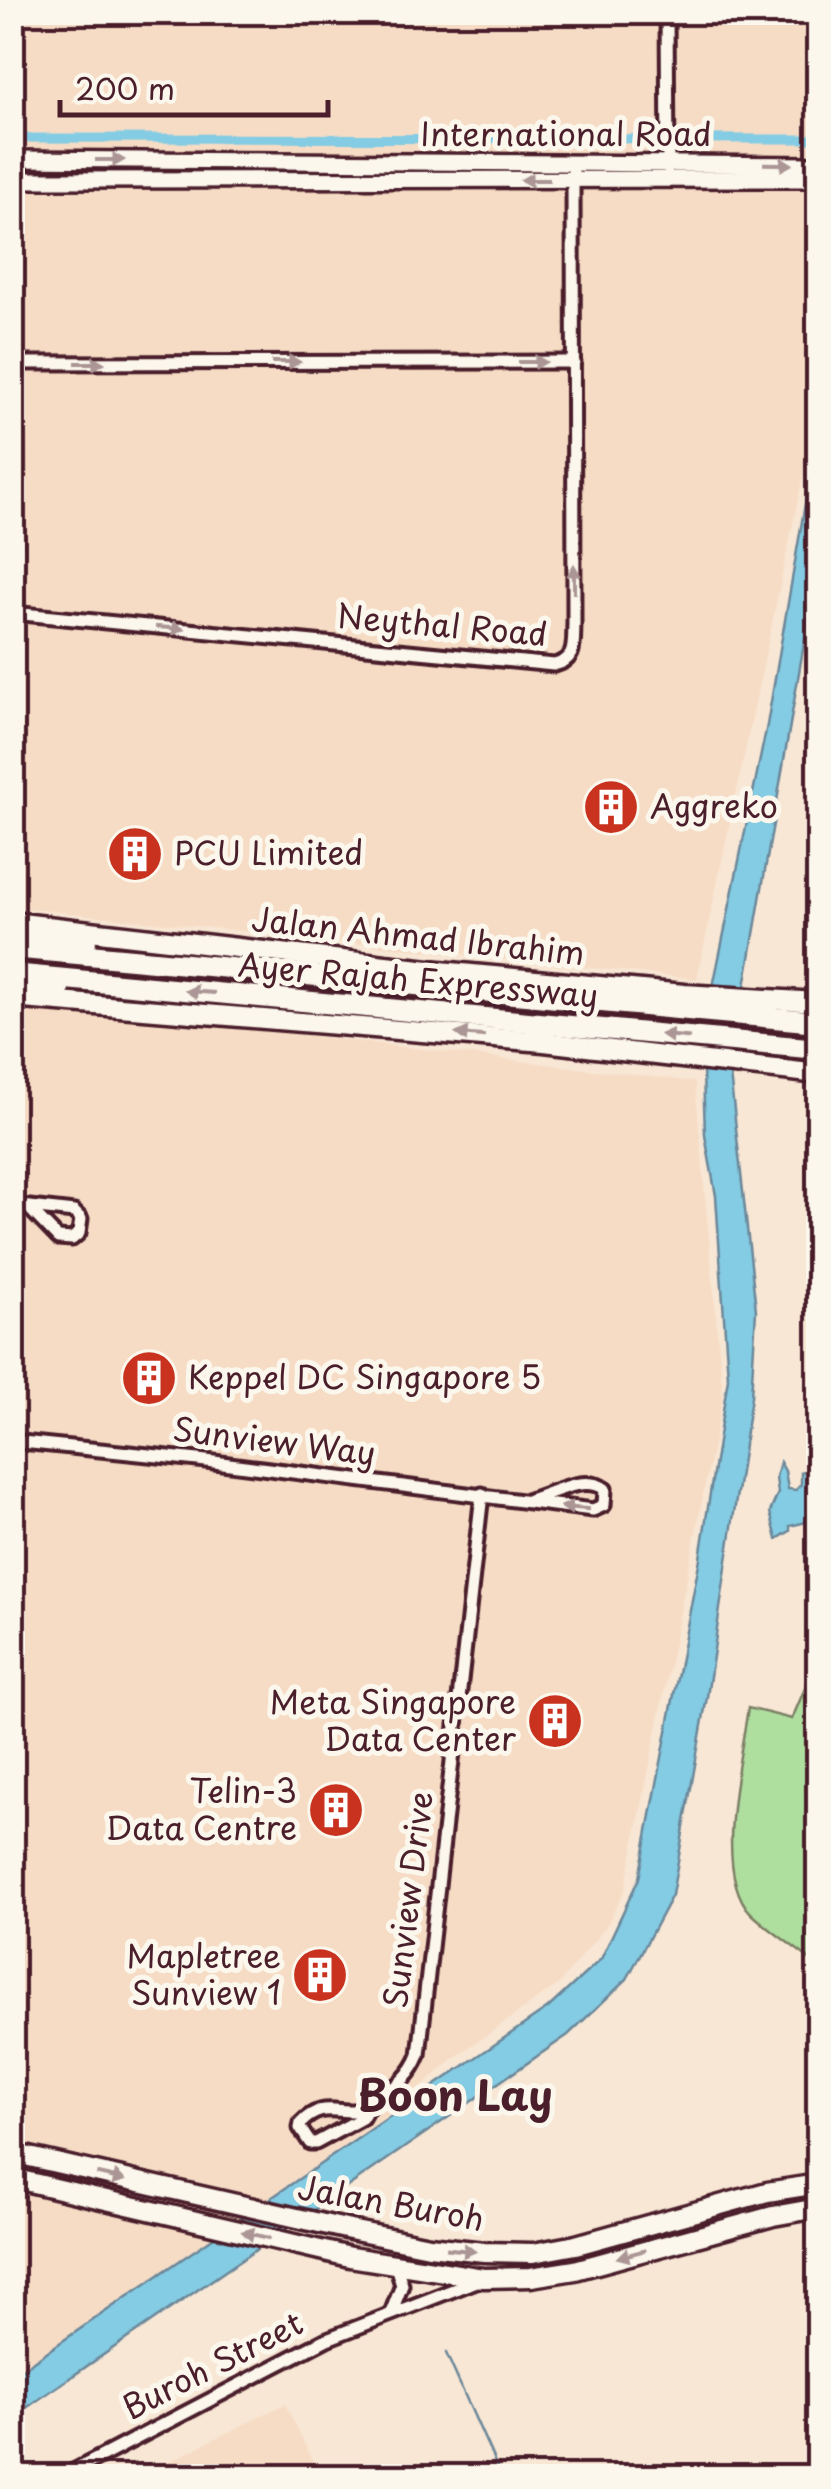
<svg xmlns="http://www.w3.org/2000/svg" width="831" height="2489" font-family="'Playpen Sans',sans-serif">
<rect width="100%" height="100%" fill="#f8e7d5"/>
<filter id="ink" filterUnits="userSpaceOnUse"><feTurbulence type="fractalNoise" baseFrequency=".01" numOctaves="2"/><feDisplacementMap in="SourceGraphic" scale="20" xChannelSelector="R" yChannelSelector="G"/><feConvolveMatrix kernelMatrix="1 2 1 2 8 2 1 2 1" color-interpolation-filters="sRGB"/></filter>
<g filter="url(#ink)">
<g fill="#f6dcc5">
<polygon points="12,13 818,13 818,405 697,979 13,907"/>
<polygon points="13,1000 695,1082 723,1395 625,1890 606,1926 560,1983 453,2059 384,2121 13,2375"/>
<polygon points="285,2404 320,2476 140,2476"/>
</g>
<path fill="#aedf9f" stroke="#7c7f65" stroke-width="2.5" d="M818,1657V1966C797,1948 771,1932 751,1913C712,1874 741,1758 748,1708L792,1719Z"/>
<g fill="#83cce3" stroke="#6c8799" stroke-width="2.5">
<polygon points="818,428 818,562 730,1074 756,1310 751,1397 707,1697 672,1895 627,1979 568,2035 13,2417 13,2375 548,2008 601,1959 639,1878 700,1558 728,1378 716,1196 705,1135 703,1071 714,982 767,725"/>
<polygon points="813,1461 817,1464 813,1471 818,1476 815,1493 818,1515 815,1520 790,1526 790,1531 777,1539 770,1512 778,1493 776,1477 780,1462 785,1471 788,1489 796,1490 801,1484 801,1472 810,1469"/>
</g>
<g fill="none" stroke-linecap="round" stroke-linejoin="round">
<polyline stroke="#6c8799" stroke-width="2.5" points="446,2353 501,2476"/>
<polyline stroke="#83cce3" stroke-width="9" points="12,138 818,139"/>
<g stroke="#4a1f2b" stroke-width="19">
<g id="street">
<polyline points="667,12 668,168"/>
<polyline points="12,363 574,362"/>
<polyline points="12,582 17,474 13,159"/>
<path d="M12,613L554,665C577,660 573,644 574,624L573,172"/>
<polyline points="12,1205 74,1212 81,1219 79,1233 72,1239 58,1238 28,1207"/>
<path d="M12,1441L198,1460L593,1510L604,1505L605,1489C584,1474 552,1494 529,1500"/>
<path d="M365,2110C338,2115 323,2100 301,2123L300,2128L310,2143H316L362,2118C372,2094 405,2091 419,2055L482,1494"/>
<polyline points="391,2313 402,2285 396,2266"/>
<polyline points="64,2476 327,2339 479,2280"/>
</g>
</g>
<g stroke="#4a1f2b" stroke-width="22">
<g id="secondary">
<polyline points="12,159 818,165"/>
<polyline points="12,180 818,179"/>
</g>
</g>
<g stroke="#4a1f2b" stroke-width="25">
<g id="primary">
<polyline points="12,922 429,970 684,994 818,1002"/>
<polyline points="23,999 544,1042 818,1074"/>
<polyline points="12,2153 350,2230 429,2246 484,2252 533,2253 576,2245 767,2192 818,2184"/>
<polyline points="12,2178 350,2257 483,2278 531,2277 575,2270 773,2216 818,2208"/>
</g>
</g>
<g stroke="#4a1f2b" stroke-width="28">
<g id="highway">
<polyline points="12,932 86,942"/>
<polyline points="12,948 818,1022"/>
<polyline points="12,974 818,1049"/>
<polyline points="12,990 59,991"/>
</g>
</g>
<use href="#street" stroke="#fbf7ec" stroke-width="11"/>
<use href="#secondary" stroke="#fbf7ec" stroke-width="15"/>
<use href="#primary" stroke="#fbf7ec" stroke-width="18"/>
<use href="#highway" stroke="#fbf7ec" stroke-width="20"/>
</g>
<defs><path id="oneway-solid" d="M-6-.8H1V-3.2L6.5 0L1 3.2V.8H-6Z" transform="scale(2.5)"/></defs>
<g fill="#ab9695">
<use href="#oneway-solid" transform="translate(110 160)"/>
<use href="#oneway-solid" transform="translate(778 164) rotate(1)"/>
<use href="#oneway-solid" transform="translate(535 180) rotate(-180)"/>
<use href="#oneway-solid" transform="translate(286 362)"/>
<use href="#oneway-solid" transform="translate(532 362)"/>
<use href="#oneway-solid" transform="translate(90 363)"/>
<use href="#oneway-solid" transform="translate(574 579) rotate(-90)"/>
<use href="#oneway-solid" transform="translate(170 628) rotate(5)"/>
<use href="#oneway-solid" transform="translate(200 992) rotate(-176)"/>
<use href="#oneway-solid" transform="translate(470 1035) rotate(-175)"/>
<use href="#oneway-solid" transform="translate(675 1036) rotate(-174)"/>
<use href="#oneway-solid" transform="translate(575 1508) rotate(-175)"/>
<use href="#oneway-solid" transform="translate(111 2177) rotate(13)"/>
<use href="#oneway-solid" transform="translate(256 2235) rotate(-167)"/>
<use href="#oneway-solid" transform="translate(461 2250) rotate(6)"/>
<use href="#oneway-solid" transform="translate(631 2254) rotate(165)"/>
</g>
</g>
<defs>
<g id="building-disc" transform="scale(2.875)"><circle r="9.5" fill="#c8321e" stroke="#fbf7ec"/><path d="M-4-6H4V6H1V3H-1V6H-4ZM-2.5-4.3h1.7v1.8h-1.7ZM.8-4.3h1.7v1.8H.8ZM-2.5-1h1.7V.8h-1.7ZM.8-1h1.7V.8H.8Z" fill="#fff"/></g>
</defs>
<g fill-rule="evenodd">
<use href="#building-disc" x="611" y="807"/>
<use href="#building-disc" x="135" y="854"/>
<use href="#building-disc" x="149" y="1378"/>
<use href="#building-disc" x="555" y="1721"/>
<use href="#building-disc" x="336" y="1810"/>
<use href="#building-disc" x="320" y="1975"/>
</g>
<g text-anchor="middle" stroke-width="10" stroke-linejoin="round" paint-order="stroke">
<g font-size="32" fill="#4a1f2b" stroke="#fbf7ec">
<text x="566" y="146">International Road</text>
<text transform="translate(442 626) rotate(5)" y="11">Neythal Road</text>
<text transform="translate(418 937) rotate(6)" y="11">Jalan Ahmad Ibrahim</text>
<text transform="translate(418 981) rotate(5)" y="11">Ayer Rajah Expressway</text>
<text transform="translate(274 1442) rotate(7)" y="11">Sunview Way</text>
<text transform="translate(409 1900) rotate(-83)" y="11">Sunview Drive</text>
<text transform="translate(391 2204) rotate(10)" y="11">Jalan Buroh</text>
<text transform="translate(213 2366) rotate(-27)" y="11">Buroh Street</text>
</g>
<g font-size="32" fill="#4a1f2b" stroke="#fbf7ec" text-anchor="start">
<text x="650" y="818">Aggreko</text>
<text x="174" y="865">PCU Limited</text>
<text x="188" y="1389">Keppel DC Singapore 5</text>
<text x="516" y="1714" text-anchor="end">Meta Singapore<tspan x="516" dy="37">Data Center</tspan></text>
<text x="297" y="1803" text-anchor="end">Telin-3<tspan x="297" dy="37">Data Centre</tspan></text>
<text x="281" y="1968" text-anchor="end">Mapletree<tspan x="281" dy="37">Sunview 1</tspan></text>
</g>
<g font-size="42" font-weight="bold" fill="#4a1f2b" stroke="#fbf7ec">
<text x="455" y="2111">Boon Lay</text>
</g>
</g>
<rect width="831" height="2489" fill="none" stroke="#fbf7ec" stroke-width="50"/>
<rect x="25" y="25" width="781" height="2439" fill="none" stroke="#4a1f2b" stroke-width="4" filter="url(#ink)"/>
<path d="M60 100v15h268v-15" fill="none" stroke="#4a1f2b" stroke-width="5"/>
<text x="75" y="100" font-size="30" fill="#4a1f2b" stroke="#fbf7ec" stroke-width="8" paint-order="stroke">200 m</text>
</svg>
